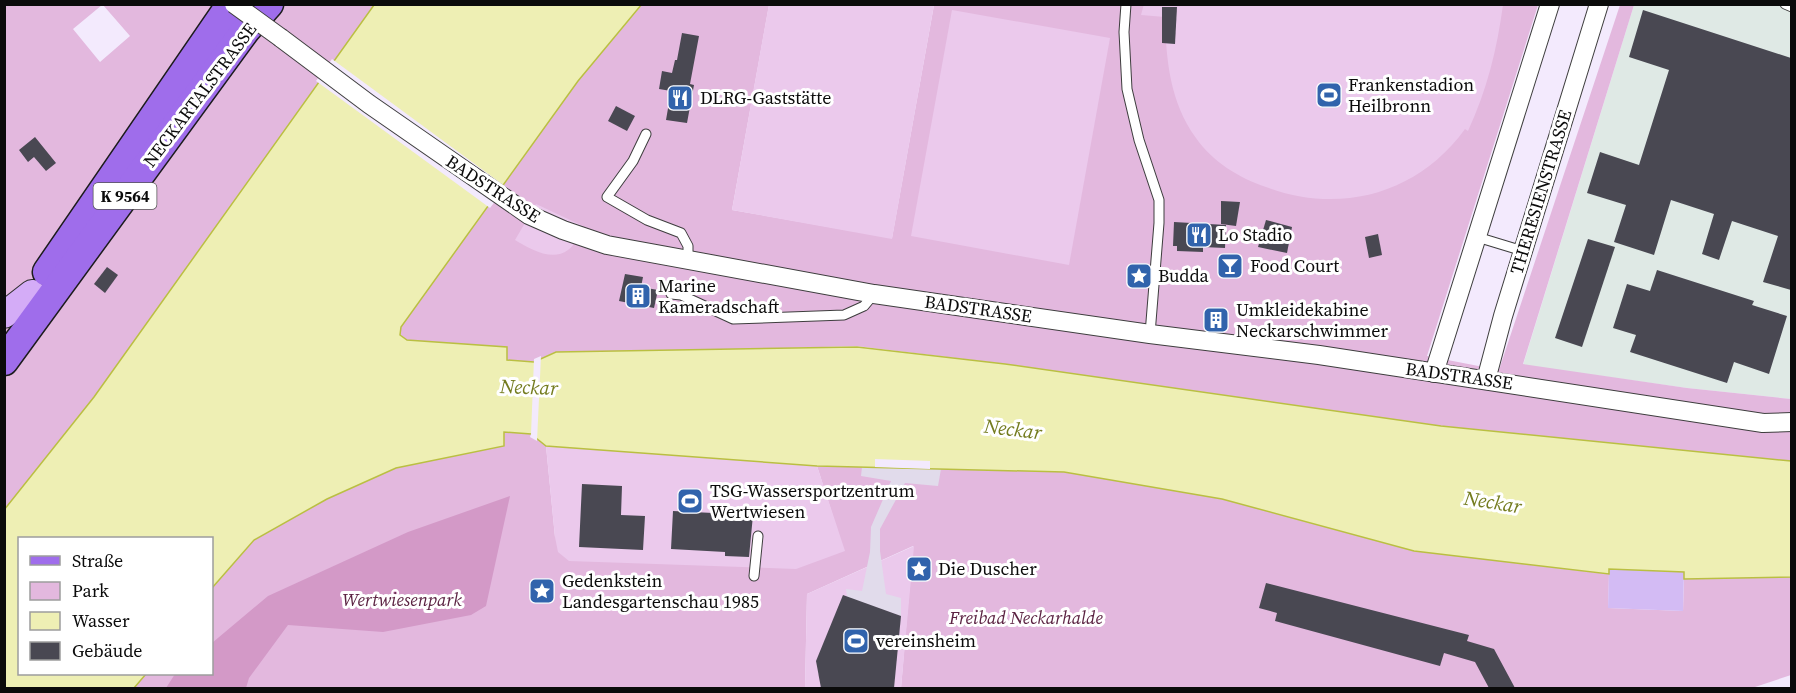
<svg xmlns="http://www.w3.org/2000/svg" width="1796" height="693" font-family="'Source Serif 4',serif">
<rect width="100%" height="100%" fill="#f3eafd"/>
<polygon fill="#dfe9e5" points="1634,5 1791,5 1791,399 1687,388 1523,365"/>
<g fill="#e3b8de">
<polygon points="5,5 102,5 73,29 100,62 130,36 103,5 374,5 94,397 5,510"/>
<polygon points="642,5 769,5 732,210 892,238 934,5 1538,5 1427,356 1499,370 1620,5 1634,5 1523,364 1687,388 1791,399 1791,461 1441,426 1005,364 856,346 680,351 556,352 534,362 506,360 507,348 407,340 400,335 401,327 578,81"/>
<polygon points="504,432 531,434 546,446 555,537 844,551 817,466 1064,472 1222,499 1414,551 1609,574 1608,608 1683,611 1684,579 1791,577 1791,675 1752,688 901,688 913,546 807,594 805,688 134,688 146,674 212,674 212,588 254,540 327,499 396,468 503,446"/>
</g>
<polygon fill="#d399c7" points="510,496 486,606 471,615 383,632 288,625 249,678 246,688 166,688 175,674 212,674 212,643 268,596 408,532"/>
<polygon fill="#d3bbf4" points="1609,569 1684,572 1683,611 1608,608"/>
<g fill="#ebc9ec">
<polygon points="769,4 934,5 892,239 732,210"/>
<path d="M1144,4L1503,5C1497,49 1487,90 1468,131L1465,129C1418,194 1340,215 1266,187C1239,178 1213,162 1196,138C1170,102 1166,60 1165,17L1141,15Z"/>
<polygon points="952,10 1110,38 1069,265 911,236"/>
<path d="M536,204L583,226C579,233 575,246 568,250C552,262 530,249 515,240Z"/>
<polygon points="546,446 817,466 845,551 796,569 569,561 558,552 555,537"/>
<polygon points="914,546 901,688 805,688 807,594"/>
</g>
<polygon fill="#e1dbeb" points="862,467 941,469 938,486 905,483 880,529 880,551 886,594 901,598 901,616 847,597 846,589 862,591 870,552 871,527 891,481 861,476"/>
<polygon fill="#eeefb4" stroke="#babf42" stroke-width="1.5" points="642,4 578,81 401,327 400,335 407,340 507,347 507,360 534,362 556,352 857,347 1005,364 1441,426 1791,461 1792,577 1684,579 1684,572 1609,569 1609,574 1414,551 1222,499 1064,472 817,466 546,446 531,434 504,432 504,446 396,468 327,499 254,540 212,588 212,538 20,538 20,674 146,674 134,688 5,688 4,510 94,397 374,5"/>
<g fill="#f3eafd">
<polygon points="332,59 506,187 490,208 316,81"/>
<polygon points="541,356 537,441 530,437 531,434 534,359"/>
<polygon points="875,459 930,461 930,469 875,467"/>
</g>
<g fill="#494852">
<polygon points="1162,7 1177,7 1175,44 1162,43"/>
<polygon points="1643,10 1791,58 1791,290 1763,282 1778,236 1732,221 1719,260 1702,254 1714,214 1671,200 1654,255 1614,242 1626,205 1587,193 1600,152 1639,165 1669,70 1629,57"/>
<polygon points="682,33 699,36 690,84 694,85 687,123 666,120 671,91 659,89 662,71 672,73 675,60 677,60"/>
<polygon points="616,106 635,116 627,131 608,121"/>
<polygon points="35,137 56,163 46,171 34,157 28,162 19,150"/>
<polygon points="1221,201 1240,202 1236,226 1221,224"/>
<polygon points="1266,220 1292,227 1287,253 1258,247"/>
<polygon points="1174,222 1226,225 1225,248 1203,247 1203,252 1177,251 1177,246 1173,246"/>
<polygon points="1378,234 1382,255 1369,258 1365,237"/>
<polygon points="1588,239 1615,247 1582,347 1555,338"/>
<polygon points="107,267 118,275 105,293 94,284"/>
<polygon points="1657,270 1754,301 1752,305 1787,316 1769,374 1734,362 1727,383 1630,352 1636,335 1613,328 1627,284 1650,291"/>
<polygon points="625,274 643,277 641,287 658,290 654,308 619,301"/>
<polygon points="582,484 622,486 621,515 645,516 643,550 579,547"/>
<polygon points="673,511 753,515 749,557 725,556 725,552 671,549"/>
<polygon points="1266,583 1469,635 1467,641 1494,649 1515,688 1489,688 1475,662 1444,653 1440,666 1275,621 1277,613 1259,608"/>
<polygon points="843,595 901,616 894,688 821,688 816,661"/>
</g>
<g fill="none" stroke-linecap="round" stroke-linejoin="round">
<g stroke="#3e3e3e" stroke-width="11">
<g id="lane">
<polyline points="1126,4 1124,32 1127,89 1139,140 1159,200 1159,223 1150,334"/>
<polyline points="1785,4 1792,7"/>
<polyline points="646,134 633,161 607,197 647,220 681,233 688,246 688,259"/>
<polyline points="1477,237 1523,251"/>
<polyline points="671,294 681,295 733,319 844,315 864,306 874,294"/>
<polyline points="754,576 758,536"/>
</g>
</g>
<g stroke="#3e3e3e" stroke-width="20">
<g id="street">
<polyline points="281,38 369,104 529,215 563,230 607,245 874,294 1150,334 1319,355 1763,423 1792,422"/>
<polyline points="1434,373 1550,4"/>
<polyline points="1486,380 1503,316 1599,4"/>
</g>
</g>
<g stroke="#2d2d2d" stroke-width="28">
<polyline id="secondary" points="4,315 32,293"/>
</g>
<g stroke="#1c1c1c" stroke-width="31">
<g id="primary">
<polyline points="47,272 231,4"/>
<polyline points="4,361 245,31 269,4"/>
</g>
</g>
<use href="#lane" stroke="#fff" stroke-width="9"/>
<use href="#street" stroke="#fff" stroke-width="18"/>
<use href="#secondary" stroke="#d4acf7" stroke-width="26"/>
<use href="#primary" stroke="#9f6deb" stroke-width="28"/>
<g stroke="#3e3e3e" stroke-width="20" stroke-linecap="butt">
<polyline id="street-bridge" points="234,4 281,38"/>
</g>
<use href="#street-bridge" stroke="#fff" stroke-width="18"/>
</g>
<defs>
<g id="stadium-square" transform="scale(1.35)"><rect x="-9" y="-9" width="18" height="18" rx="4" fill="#3163ac" stroke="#fff"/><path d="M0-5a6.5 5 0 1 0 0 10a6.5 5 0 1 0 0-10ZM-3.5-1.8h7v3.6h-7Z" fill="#fff"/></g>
<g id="restaurant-square" transform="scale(1.35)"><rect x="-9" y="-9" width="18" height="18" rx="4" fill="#3163ac" stroke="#fff"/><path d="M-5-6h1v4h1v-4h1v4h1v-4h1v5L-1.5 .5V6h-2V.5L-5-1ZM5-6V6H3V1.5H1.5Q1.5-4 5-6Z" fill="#fff"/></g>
<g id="bar-square" transform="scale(1.35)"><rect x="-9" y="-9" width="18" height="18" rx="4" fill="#3163ac" stroke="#fff"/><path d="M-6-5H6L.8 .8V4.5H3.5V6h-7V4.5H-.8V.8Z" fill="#fff"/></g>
<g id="sight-square" transform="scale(1.35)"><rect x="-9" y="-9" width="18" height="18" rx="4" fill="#3163ac" stroke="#fff"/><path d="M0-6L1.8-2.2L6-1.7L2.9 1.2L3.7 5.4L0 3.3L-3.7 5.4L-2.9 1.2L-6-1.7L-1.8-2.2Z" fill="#fff"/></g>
<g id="building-square" transform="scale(1.35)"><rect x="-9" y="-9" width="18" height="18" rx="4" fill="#3163ac" stroke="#fff"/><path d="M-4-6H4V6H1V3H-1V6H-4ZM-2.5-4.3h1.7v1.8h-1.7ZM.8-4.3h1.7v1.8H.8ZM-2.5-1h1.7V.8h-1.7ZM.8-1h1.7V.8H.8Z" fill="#fff"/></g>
</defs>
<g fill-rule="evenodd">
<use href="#stadium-square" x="1329" y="95"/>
<use href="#restaurant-square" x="680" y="98"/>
<use href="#restaurant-square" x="1199" y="235"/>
<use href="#bar-square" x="1230" y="266"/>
<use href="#sight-square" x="1139" y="276"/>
<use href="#building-square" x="638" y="296"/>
<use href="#building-square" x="1216" y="320"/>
<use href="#stadium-square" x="690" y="501"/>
<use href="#sight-square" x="919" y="569"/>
<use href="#sight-square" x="542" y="591"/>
<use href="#stadium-square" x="856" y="641"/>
</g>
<g text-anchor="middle" stroke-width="6" stroke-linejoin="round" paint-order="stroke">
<rect fill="#fff" stroke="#545454" stroke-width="1.5" x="93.5" y="183" width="63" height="26" rx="4.5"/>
<g font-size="16" font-weight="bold" fill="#0b0b0b">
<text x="125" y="202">K 9564</text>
</g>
<g font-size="18" fill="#0b0b0b" stroke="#fff" text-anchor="start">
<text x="1348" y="91">Frankenstadion<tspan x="1348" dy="21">Heilbronn</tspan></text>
<text x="700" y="104">DLRG-Gaststätte</text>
<text x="1218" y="241">Lo Stadio</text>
<text x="1250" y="272">Food Court</text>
<text x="1158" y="282">Budda</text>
<text x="658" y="292">Marine<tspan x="658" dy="21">Kameradschaft</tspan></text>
<text x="1236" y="316">Umkleidekabine<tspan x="1236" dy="21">Neckarschwimmer</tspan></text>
<text x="710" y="497">TSG-Wassersportzentrum<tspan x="710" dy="21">Wertwiesen</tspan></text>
<text x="938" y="575">Die Duscher</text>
<text x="562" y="587">Gedenkstein<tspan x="562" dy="21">Landesgartenschau 1985</tspan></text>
<text x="876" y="647">vereinsheim</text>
</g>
<g font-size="18" fill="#0b0b0b" stroke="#fff">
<text transform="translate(200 95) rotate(-53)" y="6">NECKARTALSTRASSE</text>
<text transform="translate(493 189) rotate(33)" y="6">BADSTRASSE</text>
<text transform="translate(1541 192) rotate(-73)" y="6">THERESIENSTRASSE</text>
<text transform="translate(978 309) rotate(8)" y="6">BADSTRASSE</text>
<text transform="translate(1459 376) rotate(8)" y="6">BADSTRASSE</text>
</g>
<g font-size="18" font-style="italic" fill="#5b2242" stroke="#fff">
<text x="402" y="606">Wertwiesenpark</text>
<text x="1026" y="624">Freibad Neckarhalde</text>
</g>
<g font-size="20" font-style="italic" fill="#747c1f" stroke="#fff">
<text transform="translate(529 387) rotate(2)" y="7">Neckar</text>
<text transform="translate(1013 429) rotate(7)" y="7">Neckar</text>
<text transform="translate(1493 502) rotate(9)" y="7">Neckar</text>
</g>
</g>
<rect width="1796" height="693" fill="none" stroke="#0b0b0b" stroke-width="12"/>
<rect x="18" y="537" width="195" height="138" fill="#ffffff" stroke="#9d9d9d" stroke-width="1.5"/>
<rect x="30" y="556" width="30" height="9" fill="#9f6deb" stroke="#9d9d9d" stroke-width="1.5"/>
<text x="72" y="567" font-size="18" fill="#0b0b0b">Straße</text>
<rect x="30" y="582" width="30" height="18" fill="#e3b8de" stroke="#9d9d9d" stroke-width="1.5"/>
<text x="72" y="597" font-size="18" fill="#0b0b0b">Park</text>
<rect x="30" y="612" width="30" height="18" fill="#eeefb4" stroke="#9d9d9d" stroke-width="1.5"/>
<text x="72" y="627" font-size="18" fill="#0b0b0b">Wasser</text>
<rect x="30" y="642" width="30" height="18" fill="#494852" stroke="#9d9d9d" stroke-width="1.5"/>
<text x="72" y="657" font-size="18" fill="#0b0b0b">Gebäude</text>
</svg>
